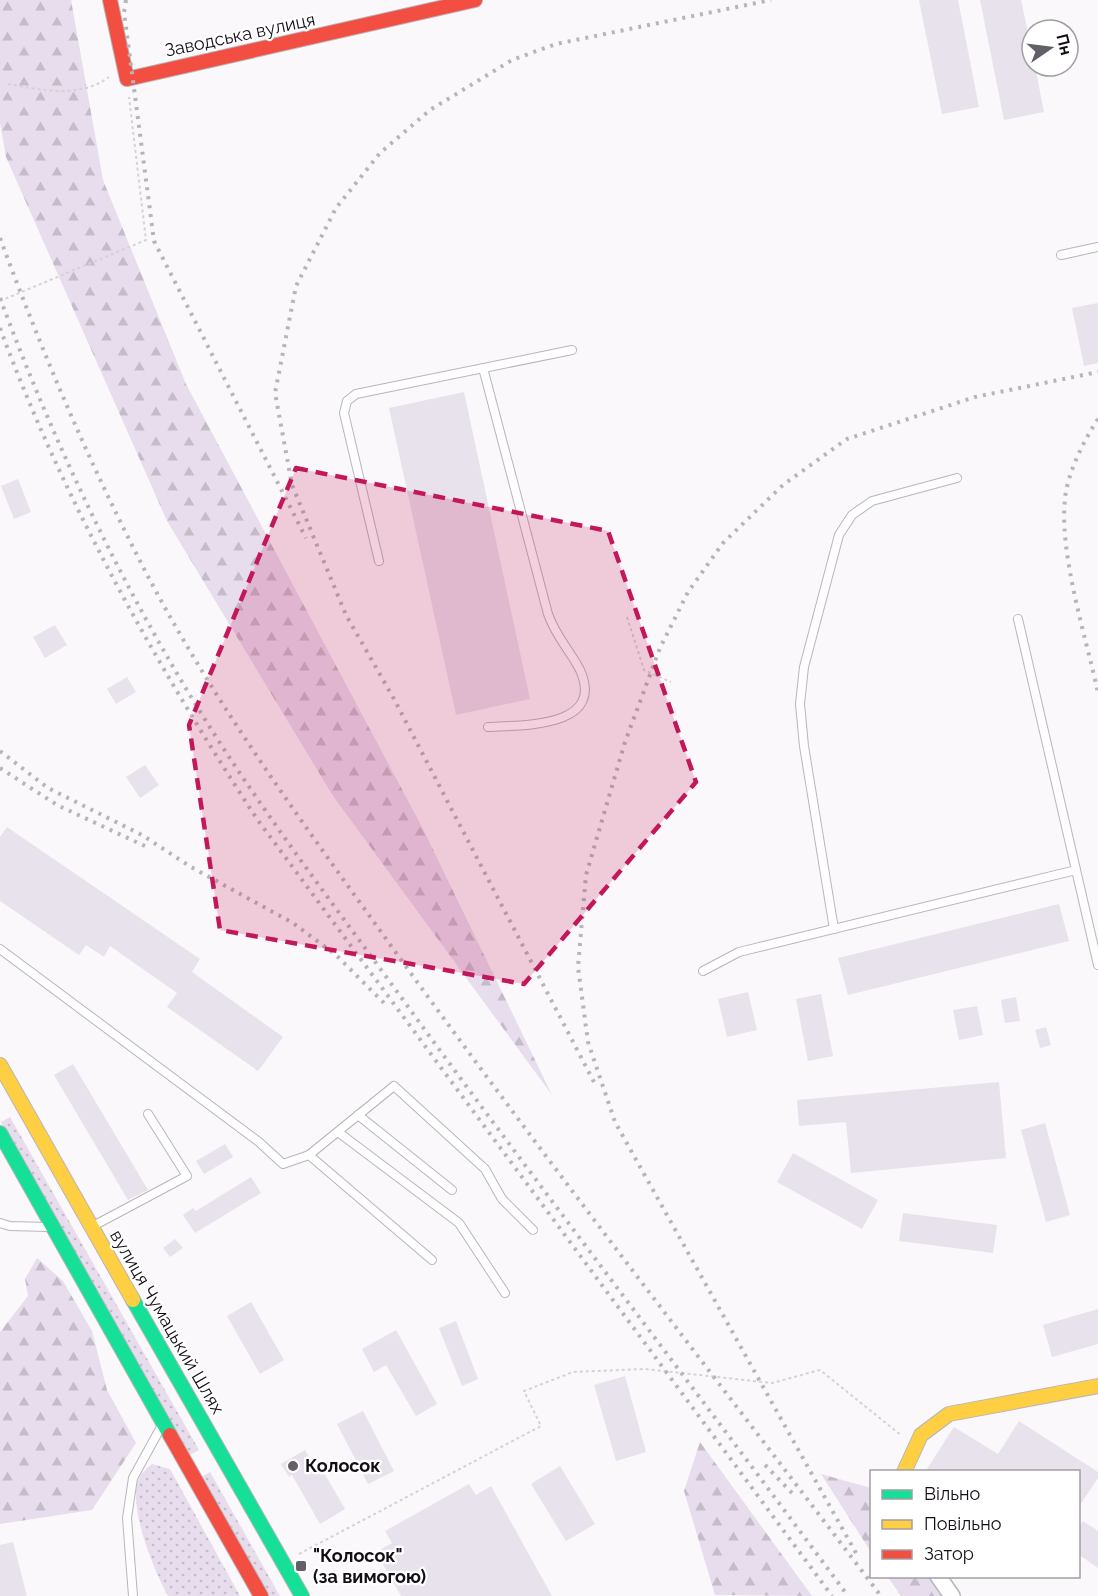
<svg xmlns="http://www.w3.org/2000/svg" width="1098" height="1596" font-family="Raleway,sans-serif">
<defs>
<pattern id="grass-dots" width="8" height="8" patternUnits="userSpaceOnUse" patternTransform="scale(1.5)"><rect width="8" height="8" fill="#e7dded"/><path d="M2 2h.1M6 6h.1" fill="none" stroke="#c5bcca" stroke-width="1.8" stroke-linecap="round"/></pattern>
<pattern id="forest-firs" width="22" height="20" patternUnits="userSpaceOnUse" patternTransform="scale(1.5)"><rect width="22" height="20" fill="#e7dded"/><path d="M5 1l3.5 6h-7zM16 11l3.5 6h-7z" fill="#c5bcca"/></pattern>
</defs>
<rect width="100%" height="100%" fill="#faf8fb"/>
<g fill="url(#grass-dots)">
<polygon points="10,1117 199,1450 190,1455 1,1122"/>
<path d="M152,1464L170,1469L240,1596H168C154,1570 127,1506 139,1478C141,1473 148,1468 152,1464Z"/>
<polygon points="210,1472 280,1596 268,1596 200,1478"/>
</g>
<g fill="url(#forest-firs)">
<polygon points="0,0 71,0 103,180 186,384 422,827 552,1095 333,796 167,521 6,157 0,123"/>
<polygon points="37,1258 63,1281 92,1331 107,1390 136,1443 92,1510 0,1524 0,1332 28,1296 25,1279"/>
<polygon points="700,1442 812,1596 715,1595 684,1491"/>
<polygon points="821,1474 871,1488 871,1552"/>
<polygon points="888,1577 941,1577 955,1596 901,1596"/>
</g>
<g fill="#e8e2ec">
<polygon points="919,0 958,0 979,107 942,114"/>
<polygon points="980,0 1021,0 1032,51 1032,66 1035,66 1044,112 1004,120"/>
<polygon points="1098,303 1098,363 1084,366 1072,308"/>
<polygon points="464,392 530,699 456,715 389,408"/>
<polygon points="18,479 31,512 14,519 1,486"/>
<polygon points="55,625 67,645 45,658 33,637"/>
<polygon points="127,677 136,692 116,704 107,689"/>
<polygon points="145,765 159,785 140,798 126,777"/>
<polygon points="7,827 200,959 192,972 283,1037 258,1071 167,1007 177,993 110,946 104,957 86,945 79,955 0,901 0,837"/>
<polygon points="1059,904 1069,941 848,995 838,958"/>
<polygon points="748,992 757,1030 727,1037 718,999"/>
<polygon points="821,994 833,1056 808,1061 796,999"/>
<polygon points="1016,997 1020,1021 1005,1023 1001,1000"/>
<polygon points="977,1006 983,1035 959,1040 953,1010"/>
<polygon points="1046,1027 1051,1045 1040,1048 1035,1030"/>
<polygon points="73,1064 148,1190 128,1200 54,1075"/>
<polygon points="999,1082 1006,1158 851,1173 846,1122 799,1126 797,1100"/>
<polygon points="1045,1123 1070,1215 1046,1222 1021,1130"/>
<polygon points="225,1144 233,1157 204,1174 196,1161"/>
<polygon points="793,1153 878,1200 862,1229 777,1182"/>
<polygon points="251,1177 261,1193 195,1233 183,1215 193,1208 196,1211"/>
<polygon points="903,1213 997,1225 993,1253 899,1241"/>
<polygon points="175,1239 183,1248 170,1257 163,1248"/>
<polygon points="251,1302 284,1360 260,1374 227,1316"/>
<polygon points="1098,1309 1098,1344 1052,1357 1043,1325"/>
<polygon points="456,1321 478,1379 462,1386 439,1328"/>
<polygon points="396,1330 437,1404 416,1416 386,1365 374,1372 362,1349"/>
<polygon points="625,1376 646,1452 616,1461 594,1385"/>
<polygon points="363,1411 394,1471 368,1484 337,1424"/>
<polygon points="1019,1421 1098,1472 1098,1478 1078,1508 1078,1472 925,1472 954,1427 998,1454"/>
<polygon points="305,1450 316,1469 320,1466 345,1509 320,1524 292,1475 289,1477 281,1464"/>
<polygon points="560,1466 595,1524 566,1541 531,1484"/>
<polygon points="469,1484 476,1495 491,1486 552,1596 401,1596 376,1552 392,1543 385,1531"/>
<polygon points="1083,1521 1098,1531 1098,1568 1078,1554 1078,1527"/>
<polygon points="13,1542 27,1596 0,1596 0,1545"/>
</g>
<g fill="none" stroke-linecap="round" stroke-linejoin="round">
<g stroke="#b9b5bb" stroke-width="10">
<g id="lane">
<polyline points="1061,255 1098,247"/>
<path d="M483,368L548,614C557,639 570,650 580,670C606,728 522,725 488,727"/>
<polyline points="379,561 344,413 347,401 356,394 572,350"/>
<polyline points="1018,619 1098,965"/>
<polyline points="834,929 804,746 800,704 804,667 839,535 852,515 872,501 957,478"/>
<polyline points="0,949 259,1142 283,1164 309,1155"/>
<polyline points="703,971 739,952 1076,870"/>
<polyline points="358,1115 452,1190"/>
<polyline points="338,1132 459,1223 505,1293"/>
<polyline points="0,1223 10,1226 49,1227"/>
<polyline points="95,1225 187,1176 148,1114"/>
<polyline points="432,1260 309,1155 394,1086 485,1169 502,1199 533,1230"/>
<polyline points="133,1596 127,1518 133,1478 161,1427"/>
</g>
</g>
<g stroke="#b9b5bb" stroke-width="18">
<polyline id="street" points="938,1576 952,1596"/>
</g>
<g stroke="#b9b5bb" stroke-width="16">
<g id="fast">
<polyline points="0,1133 170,1435"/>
<polyline points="133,1300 302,1596"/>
</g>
</g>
<g stroke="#b9b5bb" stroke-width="16">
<g id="slow">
<polyline points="0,1065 133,1300"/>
<polyline points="904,1472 921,1435 949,1414 1098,1386"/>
</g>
</g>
<g stroke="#b9b5bb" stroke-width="16">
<g id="jam">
<polyline points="110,0 127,79 475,0"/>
<polyline points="170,1435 261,1596"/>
</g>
</g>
<g stroke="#d4d3d4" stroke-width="2" stroke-dasharray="3 3" stroke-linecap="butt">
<path d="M8,84C42,90 79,99 109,77"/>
<polyline points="0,301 146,240 129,97"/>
<polyline points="627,617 644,670 671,682"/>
<polyline points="299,1554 541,1426 524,1391 573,1372 645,1369 772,1383 820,1370 902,1436"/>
</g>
<use href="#lane" stroke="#fefefe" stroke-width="8"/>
<use href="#street" stroke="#fefefe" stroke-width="15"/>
<use href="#fast" stroke="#16e098" stroke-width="14"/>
<use href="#slow" stroke="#ffcf43" stroke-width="14"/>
<use href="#jam" stroke="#f24e42" stroke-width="14"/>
<g stroke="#b7b6b7" stroke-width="4" stroke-dasharray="3 6" stroke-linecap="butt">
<polyline points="126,0 124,12 154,241 306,538"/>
<path d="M0,238C44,357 92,470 151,582C220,712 308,830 394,950C552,1169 718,1381 881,1596"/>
<path d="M0,298C53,441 120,583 201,713C268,821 347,922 422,1026C562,1217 707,1405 848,1596"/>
<path d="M0,328C64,502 156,665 257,819L832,1596"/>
<path d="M1098,419C1084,440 1067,474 1065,499C1059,554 1086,637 1098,693"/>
<polyline points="0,751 48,788 142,835 191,867 293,923 336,955 386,1005"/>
<polyline points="0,768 57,805 147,847"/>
<polyline points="594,1082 394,699 346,615 292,485 275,393 296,286 336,208 380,153 430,110 512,60 556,44 771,0"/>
<polyline points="765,1465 792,1493"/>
<polyline points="856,1553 615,1122 588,1042 578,967 586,875 625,742 660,648 688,592 723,543 783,485 847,439 975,397 1098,372"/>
</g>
</g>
<path fill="#c2185b" fill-opacity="0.2" stroke="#c2185b" stroke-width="4.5" stroke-dasharray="12 8" stroke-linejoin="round" d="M296,468L608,531L696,782L524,984L220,930L189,725Z"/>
<g fill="#645f66" stroke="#fff" stroke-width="2">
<circle cx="293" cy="1466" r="6"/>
<rect x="295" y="1560" width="12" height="12" rx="3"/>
</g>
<g text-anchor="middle" stroke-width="4.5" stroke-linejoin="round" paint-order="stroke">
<g font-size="18" fill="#130d16" stroke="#fff">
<text transform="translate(240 35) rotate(-12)" y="6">Заводська вулиця</text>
<text transform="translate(167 1322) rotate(60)" y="6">вулиця Чумацький Шлях</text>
</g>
<g font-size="18" font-weight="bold" fill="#130d16" stroke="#fff" text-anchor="start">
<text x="305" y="1472">Колосок</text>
<text x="313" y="1562">"Колосок"<tspan x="313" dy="21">(за вимогою)</tspan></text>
</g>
</g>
<rect x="870" y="1470" width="210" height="108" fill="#ffffff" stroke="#a19ea2" stroke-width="1.5"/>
<rect x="882" y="1490" width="30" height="9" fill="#16e098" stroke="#a19ea2" stroke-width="1.5"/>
<text x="924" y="1500" font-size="18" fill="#130d16">Вільно</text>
<rect x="882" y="1520" width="30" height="9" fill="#ffcf43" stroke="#a19ea2" stroke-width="1.5"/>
<text x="924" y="1530" font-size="18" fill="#130d16">Повільно</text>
<rect x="882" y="1550" width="30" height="9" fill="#f24e42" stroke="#a19ea2" stroke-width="1.5"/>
<text x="924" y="1560" font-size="18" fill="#130d16">Затор</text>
<g transform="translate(1050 48) rotate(76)"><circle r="28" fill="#ffffff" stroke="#a19ea2" stroke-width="1.5"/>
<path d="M0-4.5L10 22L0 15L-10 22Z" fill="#645f66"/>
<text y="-9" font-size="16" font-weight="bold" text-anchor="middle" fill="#130d16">Пн</text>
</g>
</svg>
